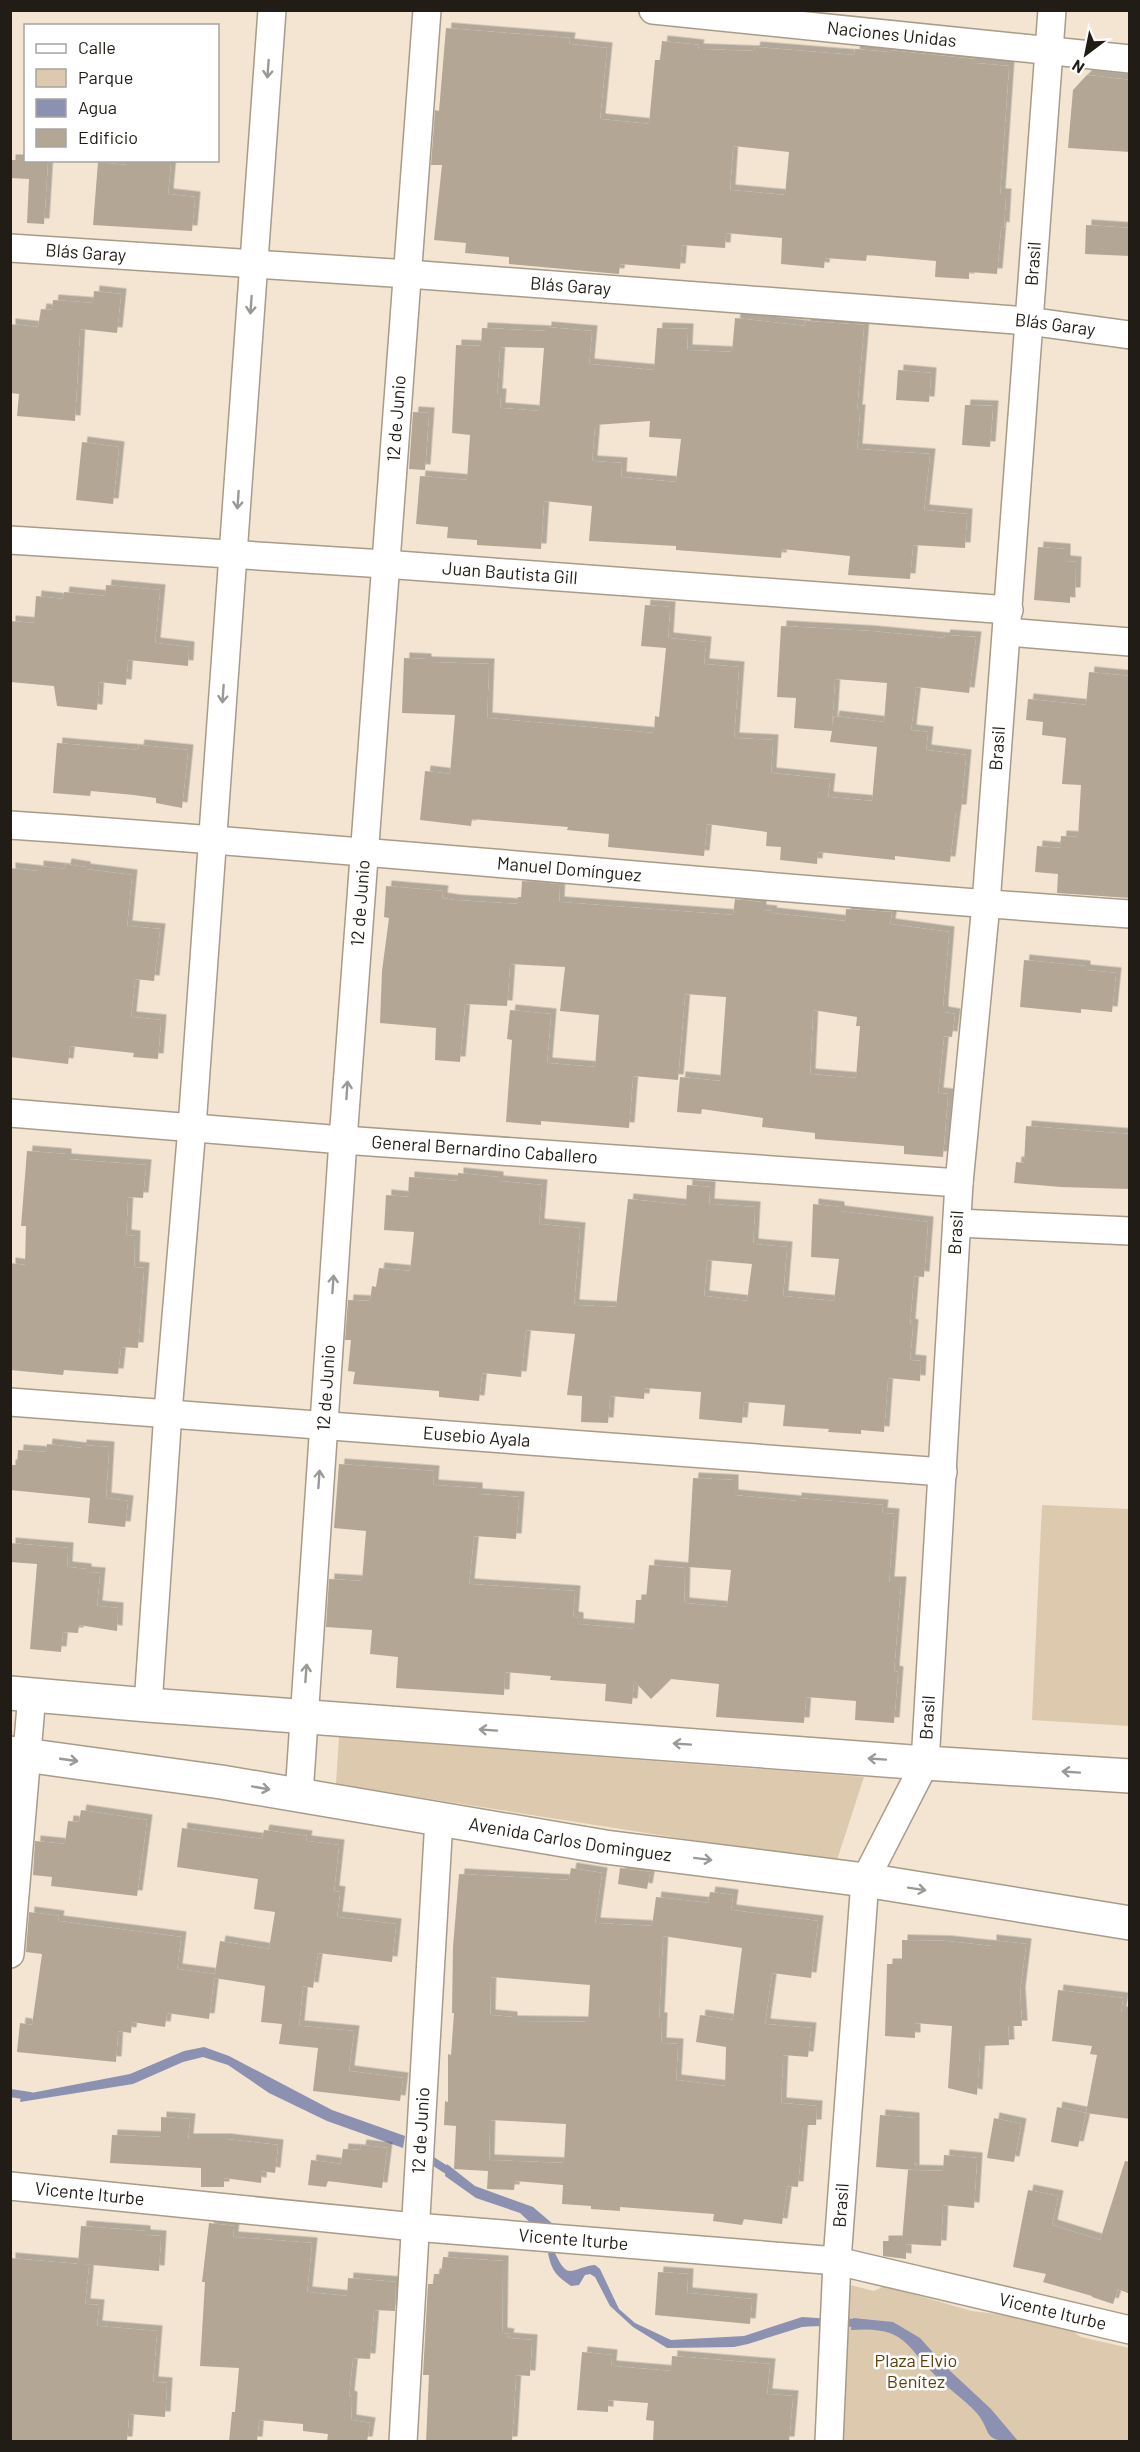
<svg xmlns="http://www.w3.org/2000/svg" width="1140" height="2452" font-family="Barlow,sans-serif">
<defs>
<filter id="shadow"><feDropShadow dx="5.5" dy="-5.5" stdDeviation="0" flood-color="#0004"/></filter>
</defs>
<rect width="100%" height="100%" fill="#f3e5d2"/>
<g fill="#ddc9ad">
<polygon points="1042,1505 1129,1509 1129,1726 1032,1720"/>
<polygon points="339,1737 864,1777 836,1863 336,1784"/>
<polygon points="850,2285 874,2291 884,2286 972,2311 1060,2322 1081,2337 1129,2348 1129,2441 843,2441 841,2409 845,2396"/>
</g>
<g fill="#8c91b1">
<polygon points="204,2047 229,2056 332,2110 405,2136 403,2148 327,2121 269,2093 228,2065 203,2057 183,2062 133,2084 20,2102 22,2091 31,2093 130,2074 184,2051"/>
<polygon points="447,2164 475,2186 533,2207 553,2224 552,2230 536,2228 520,2213 476,2198 445,2176"/>
<path d="M548,2253H555C569,2283 571,2267 595,2265L600,2269L619,2309L635,2323L671,2340L744,2336L802,2317L817,2318L816,2326L802,2327L748,2344L734,2347L667,2348L633,2327L610,2306L595,2277L590,2274L585,2275L579,2285L571,2286C556,2275 552,2272 548,2253Z"/>
<path d="M853,2318L893,2322L920,2338L947,2368L991,2409L1018,2441C978,2442 995,2432 974,2410C963,2399 950,2390 939,2379C904,2346 908,2326 851,2330Z"/>
</g>
<g fill="none" stroke-linecap="round" stroke-linejoin="round">
<g stroke="#8c91b1" stroke-width="8">
<polyline points="10,2093 30,2096"/>
<polyline points="425,2156 453,2174"/>
<polyline points="808,2322 862,2323"/>
</g>
</g>
<g fill="#b4a695" fill-rule="evenodd" filter="url(#shadow)">
<path d="M446,28L570,38L569,44L607,48L600,119L649,124L655,60H660L662,41L699,45L698,49L754,51L755,47L854,55L855,49L888,52V50L974,59V63L1009,66L1000,194H1006L1004,228L1001,227L997,274L969,272V279L935,277L936,261L867,255L866,261L825,258L824,268L781,264L782,238L726,233L725,248L682,245L680,269L620,264L619,274L509,264V257L465,253L466,243L434,240L442,165H431L435,110L439,111ZM733,146L789,152L785,195L730,190Z"/>
<polygon points="1087,75 1130,80 1130,152 1068,148 1073,90"/>
<polygon points="10,160 48,160 44,224 27,223 29,179 10,178"/>
<polygon points="126,160 171,162 168,194 195,197 192,231 93,225 98,162 126,165"/>
<polygon points="1086,225 1130,228 1130,256 1085,254"/>
<polygon points="94,291 121,294 117,333 80,329 75,421 17,416 19,394 10,393 10,324 38,327 41,309 52,310 53,300 93,303"/>
<path d="M735,318L805,326L806,321L864,325L857,410H860L857,449L930,454L924,510L967,514L965,548L913,545L910,579L848,575L850,556L782,549L781,558L676,550V546L589,541L592,506L544,501L541,549L477,545V540L447,538L448,527L416,524L420,476L467,480L470,435L452,433L456,345L481,346L482,328L546,331V327L592,331L589,364L654,370L657,328L688,329L687,350L732,352ZM500,347L544,348L539,411L500,408L501,394H497ZM650,421L649,437L681,439L676,482L621,477L622,463L592,461L595,425Z"/>
<polygon points="898,370 931,373 929,402 896,400"/>
<polygon points="965,405 993,406 990,447 962,445"/>
<polygon points="413,412 429,413 425,470 409,469"/>
<polygon points="82,442 119,447 113,504 76,500"/>
<polygon points="1038,547 1065,549 1065,561 1076,562 1075,593 1070,593 1070,603 1034,600"/>
<polygon points="106,585 160,590 155,643 189,647 188,666 128,660 126,685 99,682 97,710 57,706 54,686 10,682 10,621 34,623 36,596 63,599 64,592 105,596"/>
<path d="M645,605L670,607L668,638L706,642L704,664L739,667L734,738L773,740L771,773L830,779L828,797L872,801L877,747L830,742L832,731L794,728L796,698L777,697L781,626L870,631L944,638L945,635L976,637L969,693L916,687L911,730L928,732L926,750L966,755L961,810H956L950,862L895,856V860L818,852L817,864L780,860L781,847L766,846L767,832L707,824L704,856L608,847L609,834L567,830L568,827L472,819L471,826L420,820L425,771L450,774L455,715L402,713L404,658L426,659V662L489,664L487,718L654,733L655,716L659,717L666,648L641,646ZM835,679L887,683L884,722L834,716L832,726Z"/>
<polygon points="1089,672 1130,676 1130,898 1057,893 1058,874 1035,872 1037,846 1060,848 1061,836 1078,837 1081,785 1062,784 1066,738 1042,735 1043,722 1026,720 1028,699 1086,705"/>
<polygon points="57,743 138,750 139,745 188,750 182,808 156,803 156,798 134,795 91,791 90,796 53,793"/>
<polygon points="66,864 85,867 85,869 132,875 127,926 160,929 154,981 135,979 131,1017 161,1020 158,1059 133,1057 134,1053 70,1046 68,1064 10,1057 10,868 38,871 38,866 65,869"/>
<path d="M522,881L560,884L559,902L733,915L735,899L761,902V910L772,911L771,913L845,921L846,909L892,912L890,924L949,932L943,1006V1012L955,1014L952,1037L944,1036L938,1093L948,1094L943,1157L904,1154V1146L815,1139V1133L762,1127L763,1118L702,1109L701,1114L677,1112L680,1077L720,1081L726,997L685,994L678,1080L633,1076L629,1128L541,1121V1125L506,1122L512,1040L507,1039L510,1010L551,1014L547,1063L595,1067L599,1015L560,1011L565,967L510,964L507,1006L465,1004L460,1062L435,1060L436,1028L380,1023L382,971L389,918L384,917L386,886L443,891L442,898L454,900L518,904V897H521ZM813,1010L857,1017L856,1026H860L856,1078L810,1074Z"/>
<polygon points="1024,960 1085,966 1085,970 1116,973 1112,1012 1081,1009 1081,1013 1020,1007"/>
<polygon points="1026,1126 1130,1134 1130,1189 1061,1187 1014,1183 1016,1162 1024,1163"/>
<polygon points="27,1151 66,1154 66,1159 146,1165 143,1198 128,1197 126,1235 135,1236 134,1267 144,1268 138,1348 121,1347 118,1374 64,1370 63,1375 10,1370 10,1263 25,1265 26,1226 21,1226"/>
<path d="M458,1173L498,1177V1181L542,1185L539,1224L580,1228L574,1305L616,1307L628,1199L686,1205L687,1185L710,1187L709,1204L755,1207L753,1244L787,1247L783,1296L834,1301L839,1259L811,1257L813,1204L839,1207V1211L928,1222L924,1277L914,1276L910,1324L913,1325L910,1360L921,1361L920,1381L888,1378L884,1432L861,1430V1434L828,1432L829,1429L783,1426L785,1405L744,1402L742,1423L699,1419L701,1392L645,1388L644,1399L610,1396L608,1423L581,1422L582,1396L567,1395L575,1334L526,1330L521,1377L482,1373L479,1401L439,1397V1391L353,1384L355,1372L348,1371L351,1340H345L348,1300L370,1301L372,1286L376,1287L379,1268L410,1271L414,1232L384,1230L386,1195L408,1197L409,1177L458,1181ZM707,1260L752,1264L747,1301L704,1296Z"/>
<polygon points="47,1444 81,1448 81,1445 109,1447 106,1498 128,1501 125,1527 88,1523 90,1498 10,1490 10,1465 17,1465 18,1450 46,1452"/>
<polygon points="339,1464 434,1471 433,1485 477,1488 477,1494 519,1497 516,1539 474,1536 469,1584 575,1591 573,1617 578,1618 578,1624 634,1629 636,1600 646,1600 649,1565 685,1568 684,1603 727,1607 731,1570 688,1567 693,1478 733,1480 733,1495 796,1501 796,1498 883,1505 882,1513 894,1514 889,1582 901,1582 894,1671 898,1672 894,1723 855,1720 856,1701 806,1697 804,1723 716,1717 719,1684 671,1679 651,1699 634,1681 632,1704 605,1701 606,1684 550,1680 551,1676 505,1672 504,1695 396,1688 398,1657 370,1654 372,1630 326,1627 329,1579 362,1581 366,1531 334,1528"/>
<polygon points="10,1543 68,1548 67,1567 86,1569 86,1572 100,1573 97,1606 118,1608 117,1631 79,1625 78,1633 63,1632 61,1652 30,1649 37,1564 10,1562"/>
<polygon points="81,1810 147,1820 137,1896 51,1886 52,1877 33,1875 35,1841 65,1844 68,1821 79,1822"/>
<polygon points="182,1828 262,1839 264,1830 307,1836 306,1841 339,1845 334,1891 340,1892 337,1917 396,1924 392,1962 318,1953 313,1988 303,1986 299,2026 290,2025 354,2031 349,2071 403,2078 400,2101 313,2091 318,2048 279,2044 282,2024 261,2022 265,1986 214,1978 209,2019 167,2013 165,2027 132,2022 131,2033 118,2031 116,2062 17,2052 20,2023 32,2025 42,1954 26,1952 29,1912 59,1916 58,1921 181,1937 177,1969 215,1974 220,1941 269,1949 275,1912 254,1909 258,1879 177,1867"/>
<path d="M571,1868L602,1873L595,1923L652,1926L656,1897L708,1903L710,1892L733,1895L731,1910L818,1921L811,1978L772,1973L765,2024L811,2028L808,2057L783,2055L781,2103L817,2106L816,2125H803L798,2187L787,2186L782,2224L744,2219L742,2225L713,2221L714,2214L620,2207V2211L591,2209V2206L562,2204L563,2185L515,2181L514,2190L487,2189L488,2171L454,2169L456,2126L444,2125L445,2101L448,2102V2054L451,2055L454,2013H452L453,1947L459,1874L569,1880ZM663,1936L742,1948L733,2020L700,2015L696,2042L726,2047L725,2086L676,2080L678,2044L661,2043L662,2018H659ZM491,1977L590,1985L588,2022L512,2021V2017L490,2015ZM490,2120L566,2124L564,2163L489,2160Z"/>
<polygon points="620,1868 650,1872 647,1889 618,1884"/>
<polygon points="902,1940 946,1941 991,1946 991,1940 1026,1944 1020,1992 1022,2026 1008,2026 1009,2045 980,2046 977,2095 948,2088 952,2026 915,2023 915,2038 885,2036 887,1964 902,1964"/>
<polygon points="1058,1990 1123,1998 1121,2012 1130,2012 1130,2119 1086,2113 1097,2055 1090,2054 1092,2046 1052,2041"/>
<polygon points="1057,2107 1086,2113 1078,2147 1051,2142"/>
<polygon points="880,2115 914,2118 914,2170 876,2167"/>
<polygon points="161,2117 190,2119 188,2139 225,2139 278,2145 275,2173 262,2171 261,2183 224,2178 224,2187 201,2187 201,2168 110,2163 112,2135 161,2137"/>
<polygon points="994,2118 1021,2124 1014,2162 987,2158"/>
<polygon points="361,2145 387,2148 382,2188 328,2181 326,2187 308,2185 311,2160 341,2164 343,2149 360,2150"/>
<polygon points="944,2155 977,2158 974,2208 943,2205 941,2246 906,2244 906,2259 883,2256 883,2241 902,2241 908,2170 943,2171"/>
<polygon points="1125,2161 1130,2162 1130,2294 1118,2289 1113,2304 1092,2297 1092,2296 1043,2282 1046,2274 1013,2267 1028,2190 1058,2196 1052,2225 1100,2240"/>
<polygon points="209,2223 234,2226 233,2237 312,2243 307,2292 347,2296 348,2278 396,2282 395,2311 374,2310 370,2359 353,2358 349,2396 352,2397 351,2420 370,2423 367,2442 327,2442 328,2434 303,2431 303,2424 259,2420 257,2442 229,2442 232,2412 235,2412 239,2368 200,2366 205,2282 202,2282"/>
<polygon points="81,2226 145,2231 145,2235 161,2236 159,2271 82,2264 89,2265 85,2304 99,2305 97,2326 157,2331 153,2382 167,2383 165,2417 129,2414 127,2442 10,2442 10,2258 78,2264"/>
<polygon points="443,2257 503,2261 502,2333 509,2334 508,2338 532,2340 530,2376 516,2375 512,2442 426,2442 429,2375 423,2375 428,2284 433,2284 434,2274 441,2274"/>
<polygon points="658,2272 688,2274 687,2293 752,2299 750,2324 655,2315"/>
<polygon points="582,2352 612,2355 611,2366 671,2371 672,2356 770,2364 767,2394 793,2396 789,2442 653,2442 654,2421 646,2420 648,2403 608,2400 608,2412 577,2410"/>
</g>
<g fill="none" stroke-linecap="round" stroke-linejoin="round">
<g stroke="#a89b89" stroke-width="30">
<g id="street">
<path id="s1" d="M653,10L1130,59"/>
<path id="s2" d="M10,248L408,274L1028,321L1130,335"/>
<path id="s3" d="M10,540L384,564L1009,610"/>
<polyline points="1007,632 1130,642"/>
<path id="s4" d="M10,825C384,850 756,889 1130,914"/>
<path id="s5" d="M10,1113L343,1140L959,1183"/>
<polyline points="957,1223 1130,1231"/>
<path id="s6" d="M10,1402L943,1472"/>
<polyline points="148,1705 168,1412 192,1127 272,10"/>
<path id="s7" d="M299,1795L343,1140L427,10"/>
<polyline points="10,1954 32,1694"/>
<path id="s8" d="M10,2186L415,2227L837,2261L1130,2330"/>
<path id="s9" d="M403,2442L439,1819"/>
<path id="s10" d="M829,2442L837,2261L865,1880L925,1763L959,1183L986,904L1052,10"/>
</g>
</g>
<g stroke="#a89b89" stroke-width="36">
<g id="secondary">
<polyline points="10,1693 148,1705 925,1763 1130,1776"/>
<path id="s11" d="M10,1753L221,1782L605,1847L865,1880L1130,1923"/>
</g>
</g>
<use href="#street" stroke="#fff" stroke-width="27"/>
<use href="#secondary" stroke="#fff" stroke-width="33"/>
</g>
<defs><path id="oneway-shaft" d="M-6 0H5M1.5-3L5.5 0L1.5 3" fill="none" stroke-width="1.6" stroke-linecap="round" stroke-linejoin="round" transform="scale(1.5)"/></defs>
<g stroke="#9b9996">
<use href="#oneway-shaft" transform="translate(268 69) rotate(94)"/>
<use href="#oneway-shaft" transform="translate(251 305) rotate(94)"/>
<use href="#oneway-shaft" transform="translate(238 500) rotate(94)"/>
<use href="#oneway-shaft" transform="translate(223 694) rotate(94)"/>
<use href="#oneway-shaft" transform="translate(347 1090) rotate(-86)"/>
<use href="#oneway-shaft" transform="translate(333 1284) rotate(-86)"/>
<use href="#oneway-shaft" transform="translate(319 1479) rotate(-86)"/>
<use href="#oneway-shaft" transform="translate(306 1673) rotate(-86)"/>
<use href="#oneway-shaft" transform="translate(488 1730) rotate(-176)"/>
<use href="#oneway-shaft" transform="translate(682 1744) rotate(-176)"/>
<use href="#oneway-shaft" transform="translate(877 1759) rotate(-176)"/>
<use href="#oneway-shaft" transform="translate(69 1760) rotate(8)"/>
<use href="#oneway-shaft" transform="translate(1071 1772) rotate(-176)"/>
<use href="#oneway-shaft" transform="translate(261 1788) rotate(10)"/>
<use href="#oneway-shaft" transform="translate(703 1859) rotate(7)"/>
<use href="#oneway-shaft" transform="translate(917 1889) rotate(9)"/>
</g>
<g text-anchor="middle" stroke-width="5" stroke-linejoin="round" paint-order="stroke">
<g font-size="18" fill="#211c15" stroke="#fff">
<text dy="6" stroke="none"><textPath href="#s1" startOffset="240">Naciones Unidas</textPath></text>
<text dy="6" stroke="none"><textPath href="#s2" startOffset="76">Blás Garay</textPath></text>
<text dy="6" stroke="none"><textPath href="#s10" startOffset="2198">Brasil</textPath></text>
<text dy="6" stroke="none"><textPath href="#s2" startOffset="562">Blás Garay</textPath></text>
<text dy="6" stroke="none"><textPath href="#s2" startOffset="1048">Blás Garay</textPath></text>
<text dy="6" stroke="none"><textPath href="#s7" startOffset="1380">12 de Junio</textPath></text>
<text dy="6" stroke="none"><textPath href="#s3" startOffset="501">Juan Bautista Gill</textPath></text>
<text dy="6" stroke="none"><textPath href="#s10" startOffset="1712">Brasil</textPath></text>
<text dy="6" stroke="none"><textPath href="#s4" startOffset="561">Manuel Domínguez</textPath></text>
<text dy="6" stroke="none"><textPath href="#s7" startOffset="894">12 de Junio</textPath></text>
<text dy="6" stroke="none"><textPath href="#s5" startOffset="476">General Bernardino Caballero</textPath></text>
<text dy="6" stroke="none"><textPath href="#s10" startOffset="1226">Brasil</textPath></text>
<text dy="6" stroke="none"><textPath href="#s7" startOffset="408">12 de Junio</textPath></text>
<text dy="6" stroke="none"><textPath href="#s6" startOffset="468">Eusebio Ayala</textPath></text>
<text dy="6" stroke="none"><textPath href="#s10" startOffset="740">Brasil</textPath></text>
<text dy="6" stroke="none"><textPath href="#s11" startOffset="567">Avenida Carlos Dominguez</textPath></text>
<text dy="6" stroke="none"><textPath href="#s9" startOffset="312">12 de Junio</textPath></text>
<text dy="6" stroke="none"><textPath href="#s8" startOffset="80">Vicente Iturbe</textPath></text>
<text dy="6" stroke="none"><textPath href="#s10" startOffset="237">Brasil</textPath></text>
<text dy="6" stroke="none"><textPath href="#s8" startOffset="566">Vicente Iturbe</textPath></text>
<text dy="6" stroke="none"><textPath href="#s8" startOffset="1052">Vicente Iturbe</textPath></text>
</g>
<g font-size="18" fill="#5f400b" stroke="#fff">
<text x="916" y="2367">Plaza Elvio<tspan x="916" dy="21">Benítez</tspan></text>
</g>
</g>
<rect width="1140" height="2452" fill="none" stroke="#211c15" stroke-width="24"/>
<rect x="24" y="24" width="195" height="138" fill="#ffffff" stroke="#a6a4a1" stroke-width="1.5"/>
<rect x="36" y="44" width="30" height="9" fill="#ffffff" stroke="#a6a4a1" stroke-width="1.5"/>
<text x="78" y="54" font-size="18" fill="#211c15">Calle</text>
<rect x="36" y="69" width="30" height="18" fill="#ddc9ad" stroke="#a6a4a1" stroke-width="1.5"/>
<text x="78" y="84" font-size="18" fill="#211c15">Parque</text>
<rect x="36" y="99" width="30" height="18" fill="#8c91b1" stroke="#a6a4a1" stroke-width="1.5"/>
<text x="78" y="114" font-size="18" fill="#211c15">Agua</text>
<rect x="36" y="129" width="30" height="18" fill="#b4a695" stroke="#a6a4a1" stroke-width="1.5"/>
<text x="78" y="144" font-size="18" fill="#211c15">Edificio</text>
<g transform="translate(1086 54) rotate(212)" stroke="#ffffff" stroke-width="4.5" paint-order="stroke">
<path d="M0-4.5L10 22L0 15L-10 22Z" fill="#211c15"/>
<text y="-9" font-size="16" font-weight="bold" text-anchor="middle" fill="#211c15">N</text>
</g>
</svg>
